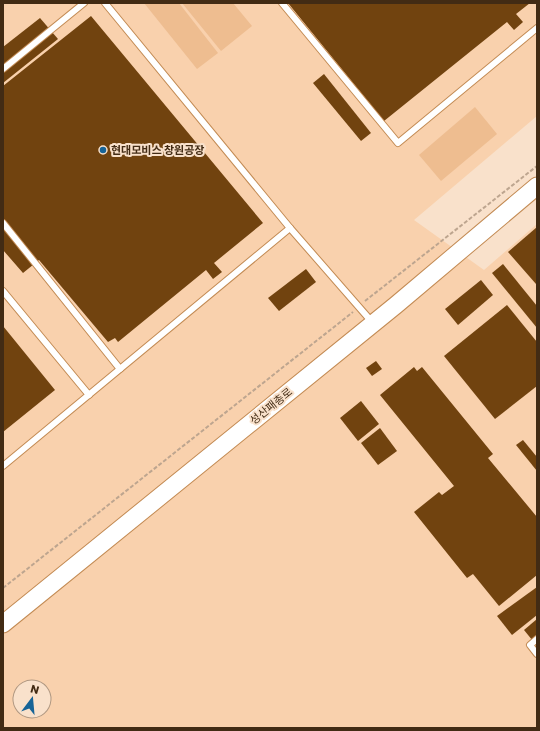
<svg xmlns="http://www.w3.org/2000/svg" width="540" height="731" font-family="Poppins,'Noto Sans KR',sans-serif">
<rect width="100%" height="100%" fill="#f9e1cb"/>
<path fill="#f9d1ad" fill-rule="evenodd" d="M3,3H537V116L414,220L484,270L537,224V728H3ZM20,687H44V711H20Z"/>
<g fill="#eebd90">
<polygon points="144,3 179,3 218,53 197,69"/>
<polygon points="182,3 233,3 252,26 221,51"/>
<polygon points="475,107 497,134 441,181 419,155"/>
</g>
<g fill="#71430f">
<polygon points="288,3 530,3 516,14 523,22 514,30 507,22 384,121"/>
<polygon points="91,16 263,223 214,263 222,272 213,279 206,270 118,342 115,338 108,342 39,260 23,273 3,250 3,86"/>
<polygon points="40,18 58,39 3,83 3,47"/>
<polygon points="324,74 371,133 361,141 313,83"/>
<polygon points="537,227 537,283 536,284 508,252"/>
<polygon points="503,264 537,306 537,328 492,273"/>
<polygon points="306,269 316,282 279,311 268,298"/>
<polygon points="481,280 493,295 458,325 445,309"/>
<polygon points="507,305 537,342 537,386 495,419 444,356"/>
<polygon points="3,326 55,390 3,432"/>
<polygon points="376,361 382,369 372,376 366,368"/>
<polygon points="414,367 417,371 422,367 493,454 488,458 537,517 537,575 499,606 473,574 467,578 414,512 439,492 442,495 454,486 380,395"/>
<polygon points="361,401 379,424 358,441 340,418"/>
<polygon points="380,428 397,451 378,465 361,443"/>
<polygon points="523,440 537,457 537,471 516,445"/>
<polygon points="537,587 537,615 512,635 497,616"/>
<polygon points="537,619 537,646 524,630"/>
</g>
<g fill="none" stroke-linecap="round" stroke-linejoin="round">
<g stroke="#c38b54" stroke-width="8">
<g id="service">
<polyline points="105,3 290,228 372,322"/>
<polyline points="282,3 398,143 537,28"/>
<polyline points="3,69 84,3"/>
<polyline points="3,223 120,369"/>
<polyline points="3,291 89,395"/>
<polyline points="3,466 290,228"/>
<polyline points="537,639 530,645 537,654"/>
</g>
</g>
<g stroke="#c38b54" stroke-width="19">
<polyline id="secondary" points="3,624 396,305 537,186"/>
</g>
<g stroke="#bda58f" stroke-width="2" stroke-dasharray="4 2" stroke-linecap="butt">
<polyline points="365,301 537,166"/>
<polyline points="3,588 353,312"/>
</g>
<use href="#service" stroke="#fff" stroke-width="6"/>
<use href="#secondary" stroke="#fff" stroke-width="17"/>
</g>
<circle fill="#176497" stroke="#f9e1cb" stroke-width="1.5" cx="103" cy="150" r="4"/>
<g text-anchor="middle" stroke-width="4" stroke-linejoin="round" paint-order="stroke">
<g font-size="11" font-weight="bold" fill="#422b14" stroke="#f9e1cb" text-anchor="start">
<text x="111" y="154">현대모비스 창원공장</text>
</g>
<g font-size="11" fill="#422b14" stroke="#f9e1cb">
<text transform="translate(271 406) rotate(-39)" y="4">성산패총로</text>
</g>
</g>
<rect width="540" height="731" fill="none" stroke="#422b14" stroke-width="8"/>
<g transform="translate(32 699) rotate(16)"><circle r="19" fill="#f9e1cb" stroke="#b09882"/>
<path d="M0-3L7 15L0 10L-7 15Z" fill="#176497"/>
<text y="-6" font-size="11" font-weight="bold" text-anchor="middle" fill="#422b14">N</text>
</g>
</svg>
